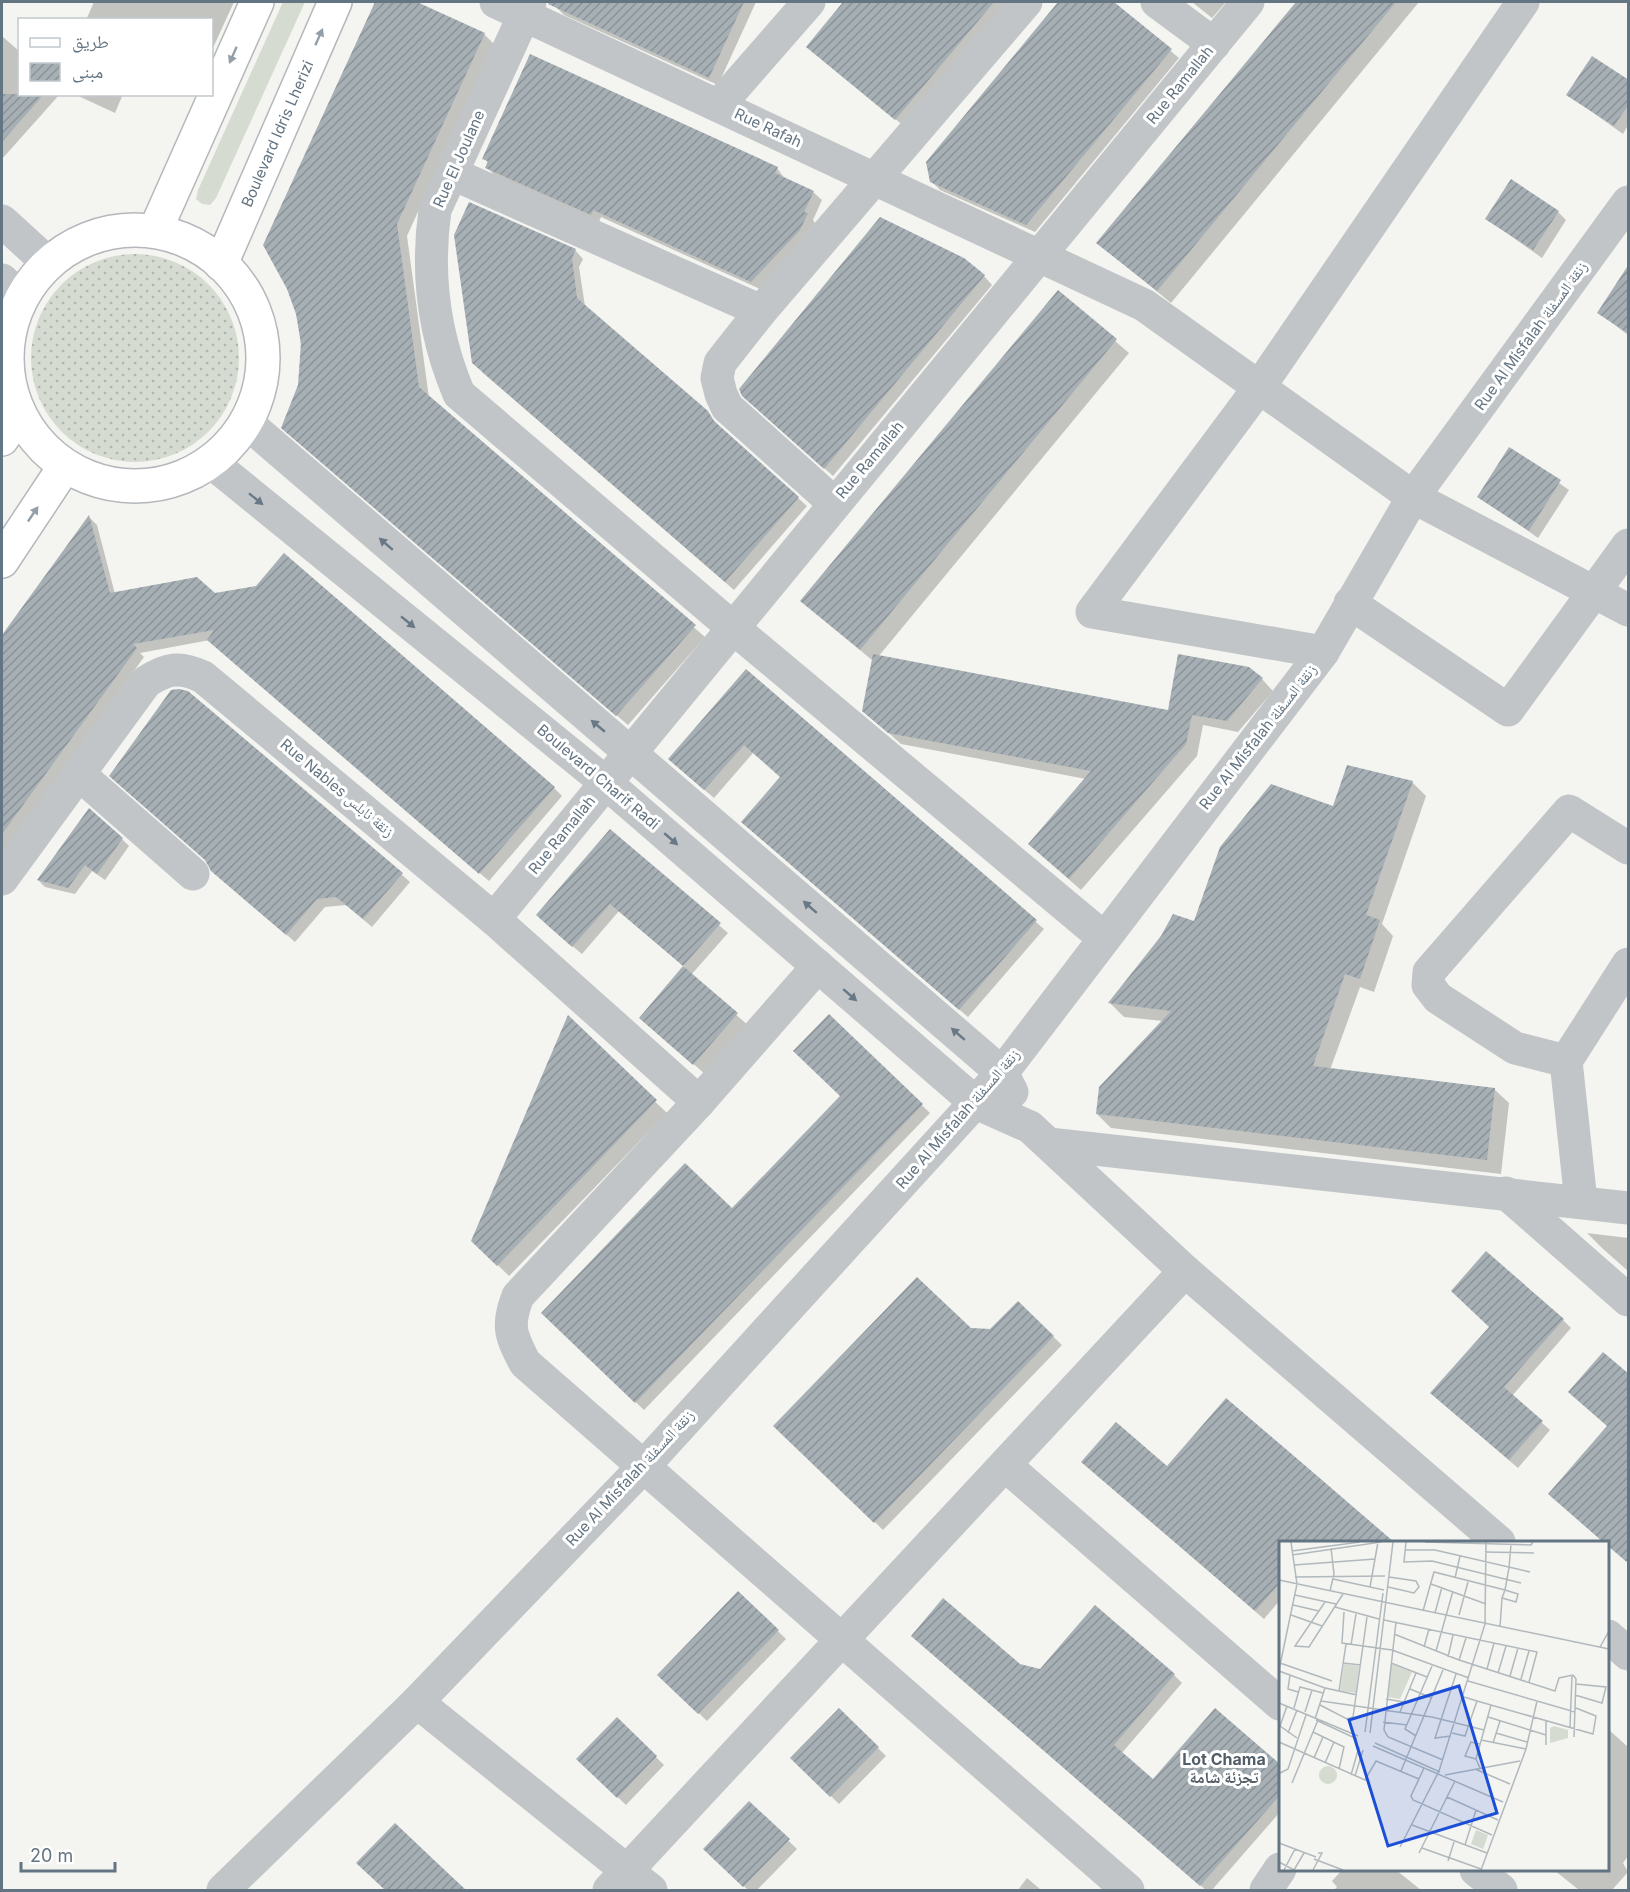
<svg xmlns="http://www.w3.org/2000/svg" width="1630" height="1892" font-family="Inter,'Noto Naskh Arabic',sans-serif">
<defs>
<pattern id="park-dots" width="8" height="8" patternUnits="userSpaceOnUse" patternTransform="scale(1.5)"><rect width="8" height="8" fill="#d5dbd1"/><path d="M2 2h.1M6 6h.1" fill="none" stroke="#b0b6af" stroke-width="1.8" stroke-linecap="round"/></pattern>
<pattern id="building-hatch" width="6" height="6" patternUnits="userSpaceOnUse" patternTransform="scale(1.5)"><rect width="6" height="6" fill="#a6afb4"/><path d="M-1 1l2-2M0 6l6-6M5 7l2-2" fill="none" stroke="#8b9398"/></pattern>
</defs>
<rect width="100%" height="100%" fill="#f4f4f0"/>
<polygon fill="#d5dbd1" points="283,2 305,2 216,198 210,205 202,204 196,199 198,190"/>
<circle fill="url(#park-dots)" cx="135" cy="358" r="104"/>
<g fill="#0003">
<polygon points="94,2 234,2 212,50 212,20 86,20"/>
<polygon points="377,2 413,2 484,34 494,44 407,236 429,398 705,637 628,725 294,438 293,408 303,363 297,313 279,268 265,245"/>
<polygon points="557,2 756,2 718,85 564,15 555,6"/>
<polygon points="845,2 1008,2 905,127 808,47"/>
<polygon points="1060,2 1112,2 1179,58 1035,232 940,190 931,181 927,162"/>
<polygon points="1192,2 1226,2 1212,18"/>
<polygon points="1297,2 1419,2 1171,303 1098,243"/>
<polygon points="2,36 20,52 20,94 60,94 2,159"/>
<polygon points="1628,82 1628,125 1623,134 1568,95"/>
<polygon points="74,94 123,94 115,113"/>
<polygon points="484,158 777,168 785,179 813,192 822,200 813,220 815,223 760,289 601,217 599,222 495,176 487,167 488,163"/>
<polygon points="1558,212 1566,220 1542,258 1487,219"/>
<polygon points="575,250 583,259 579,267 585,306 707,412 721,429 807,506 734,590 482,372"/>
<polygon points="1628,275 1628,335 1599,313"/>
<polygon points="984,276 992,285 833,476 753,404"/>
<polygon points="1058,292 1129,353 878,657 1169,712 1262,679 1273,691 1238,732 1203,725 1197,756 1081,890 1041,855 1086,779 901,744 864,711 873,661 802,601"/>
<polygon points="1510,449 1569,490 1538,538 1479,496"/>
<polygon points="89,517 97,525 115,594 215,594 257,587 554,788 562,796 489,881 210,640 140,653 144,657 3,852 2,638"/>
<polygon points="746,671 1044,929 968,1017 751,830 782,777 753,753 714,798 678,767"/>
<polygon points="1412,782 1426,796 1382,924 1393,936 1374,992 1360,987 1330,1070 1494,1089 1509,1103 1501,1174 1111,1128 1097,1114 1163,1021 1124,1017 1110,1003 1195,923 1334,808"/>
<polygon points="610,831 728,933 691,975 750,1027 707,1076 642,1018 685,967 619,911 582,954 546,924"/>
<polygon points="122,839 129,846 105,880 92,871 75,894 45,887 38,880"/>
<polygon points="401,874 410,882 372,927 346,905 325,907 295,942 225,882"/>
<polygon points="829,1016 930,1113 644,1410 543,1313 732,1210 842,1096"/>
<polygon points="568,1018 667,1113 509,1276 473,1241"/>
<polygon points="1587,1233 1628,1238 1628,1271 1602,1248"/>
<polygon points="1018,1303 1062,1345 883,1530 776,1426 970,1329 991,1330"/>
<polygon points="1563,1320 1571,1328 1512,1396 1550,1430 1518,1468 1441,1402"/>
<polygon points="1227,1400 1392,1542 1280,1542 1280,1600 1264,1619 1092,1470 1167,1468"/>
<polygon points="738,1593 786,1639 707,1721 659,1675"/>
<polygon points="921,1644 1040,1671 1174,1675 1182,1683 1121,1754 1153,1782 1280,1767 1280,1812 1212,1890 1206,1890"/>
<polygon points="839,1710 886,1756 839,1804 792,1758"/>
<polygon points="617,1719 664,1765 626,1805 578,1759"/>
<polygon points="1608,1729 1628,1747 1628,1856 1623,1863 1628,1872 1612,1890 1579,1890 1554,1870 1608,1870"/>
<polygon points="749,1803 797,1849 757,1890 748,1890 705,1849"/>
<polygon points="395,1825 464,1890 386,1890 358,1863"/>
<polygon points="1342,1870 1396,1870 1421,1890 1334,1890 1337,1887 1332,1881"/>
<polygon points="1027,1878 1041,1890 1018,1890"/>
</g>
<g fill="url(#building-hatch)">
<polygon points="375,2 417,2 485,33 397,224 419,387 696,625 616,716 281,428 298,385 301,343 296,314 287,289 263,245"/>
<polygon points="549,2 744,2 709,78 548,4"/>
<polygon points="843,2 994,2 895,120 806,47"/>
<polygon points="1058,2 1114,2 1172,49 1026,225 930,182 926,162"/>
<polygon points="1296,2 1396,2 1157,291 1096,243"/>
<polygon points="530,54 778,167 775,173 814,191 804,212 808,213 800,230 751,282 593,210 591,215 485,168 488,161 482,159"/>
<polygon points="1592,56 1629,80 1629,104 1614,126 1566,95"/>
<polygon points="2,94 44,94 2,142"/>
<polygon points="1511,179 1559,211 1533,250 1485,219"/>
<polygon points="469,202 576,249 572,258 577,298 708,411 714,421 799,497 725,582 472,363 454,235"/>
<polygon points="880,217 964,258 985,275 824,469 742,396 739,389"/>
<polygon points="1629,264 1629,334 1597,313"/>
<polygon points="1058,290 1117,339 860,650 800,601"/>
<polygon points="1509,447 1561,480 1529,531 1477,497"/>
<polygon points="89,515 110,593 197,577 215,593 256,586 284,553 555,787 479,874 207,640 214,630 133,644 137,648 2,834 2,635"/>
<polygon points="873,654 1168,710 1178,654 1249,667 1263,678 1227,721 1192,715 1186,744 1069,879 1028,844 1091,771 888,733 862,711"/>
<polygon points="746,669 1037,920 959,1010 741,822 780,777 744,745 704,790 668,759"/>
<polygon points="179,689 188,691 403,873 363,919 336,897 317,899 286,935 211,871 205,860 109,776 171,690"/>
<polygon points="1347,765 1413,781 1366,915 1380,920 1360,979 1345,974 1313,1066 1495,1088 1487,1160 1096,1114 1099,1087 1171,1011 1108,1003 1161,936 1173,914 1194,921 1220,847 1271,784 1333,806"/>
<polygon points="89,808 123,838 97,874 85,865 68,888 37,880"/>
<polygon points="610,829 721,923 683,966 610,904 572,947 536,915"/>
<polygon points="683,966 738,1013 693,1065 639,1018"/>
<polygon points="829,1014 923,1104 635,1403 541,1313 685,1163 732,1208 768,1171 840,1096 793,1051"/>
<polygon points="568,1015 657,1100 497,1266 471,1241"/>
<polygon points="1486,1251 1564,1319 1504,1387 1543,1421 1509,1460 1430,1393 1489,1327 1451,1291"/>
<polygon points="917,1277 971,1328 990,1329 1018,1301 1054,1336 874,1523 773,1426"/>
<polygon points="1603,1352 1629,1374 1629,1564 1608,1546 1608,1542 1603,1542 1548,1494 1607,1426 1568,1392"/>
<polygon points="1226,1398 1308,1468 1394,1542 1281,1542 1281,1582 1255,1611 1081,1462 1116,1422 1167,1466"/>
<polygon points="738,1591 779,1630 698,1714 657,1675"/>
<polygon points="943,1598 1020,1664 1040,1669 1095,1605 1175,1674 1114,1745 1153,1779 1215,1708 1281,1765 1281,1794 1200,1886 911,1636"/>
<polygon points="839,1708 879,1747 830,1797 790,1758"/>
<polygon points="617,1717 657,1756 617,1798 576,1759"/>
<polygon points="749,1801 790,1839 743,1887 703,1849"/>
<polygon points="395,1823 434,1860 466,1890 385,1890 356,1863"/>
</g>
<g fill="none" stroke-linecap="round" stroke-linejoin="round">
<g stroke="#b4b8bc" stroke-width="36">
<g id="major">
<circle cx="135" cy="358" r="128"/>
<polyline points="155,231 257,2"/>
<path id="s1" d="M221,264L335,2"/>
<polyline points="2,439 19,413"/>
<polyline points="2,561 65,466"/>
</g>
</g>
<g stroke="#c1c5c8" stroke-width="33">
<polyline points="496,2 1144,305 1413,497 1628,610"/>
<path d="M530,2L435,210C426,273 434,335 459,394L732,627L1104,938"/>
<polyline points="1157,2 1214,44"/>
<polyline points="719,105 809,2"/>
<polyline points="451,173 761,311"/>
<polyline points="2,221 48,263"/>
<polyline points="2,280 20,297"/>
<polyline points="246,422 1002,1073 1012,1092"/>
<polyline points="211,462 605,782 976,1103 1030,1127 1185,1271 1499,1542"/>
<polyline points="834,503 727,407 721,394 717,378 720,363 761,311 1026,2"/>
<polyline points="1350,603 1508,710 1628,545"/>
<polyline points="1323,652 1092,612 1258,389 1523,2"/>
<polyline points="79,774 193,874"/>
<path d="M2,879L146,682C167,668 180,666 203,677L494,919L699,1102"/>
<polyline points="494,919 1248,2"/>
<path d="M818,966L699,1102L518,1296C506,1326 511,1336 525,1363L1128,1890"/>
<polyline points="1566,1061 1515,1048 1438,998 1428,985 1429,972 1569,811 1628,848"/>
<polyline points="1049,1144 1628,1208"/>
<polyline points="1506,1193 1628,1300"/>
<polyline points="1581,1202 1566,1061 1628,964"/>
<polyline points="1005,1465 1280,1704"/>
<polyline points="1608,1636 1628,1654"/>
<polyline points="417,1702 651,1890"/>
<polyline points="1476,1870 1501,1890"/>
<polyline points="223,1890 417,1702 644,1466 1002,1073 1323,652 1413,497 1628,202"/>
<polyline points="609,1890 1185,1271"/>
<polyline points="1266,1890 1280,1869"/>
</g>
<use href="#major" stroke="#fff" stroke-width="33"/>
</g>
<defs><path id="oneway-solid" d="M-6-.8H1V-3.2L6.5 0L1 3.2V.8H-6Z" transform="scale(1.5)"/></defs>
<g fill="#929ea8">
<use href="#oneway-solid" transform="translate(319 37) rotate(-66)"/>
<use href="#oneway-solid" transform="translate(233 55) rotate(114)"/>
<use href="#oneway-solid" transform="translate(33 514) rotate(-56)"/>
</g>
<g fill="#687886">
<use href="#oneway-solid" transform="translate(256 499) rotate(39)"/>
<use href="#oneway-solid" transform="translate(386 544) rotate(-139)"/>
<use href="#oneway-solid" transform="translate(408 622) rotate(39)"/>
<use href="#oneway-solid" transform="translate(598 726) rotate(-140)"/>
<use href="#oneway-solid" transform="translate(671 839) rotate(41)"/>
<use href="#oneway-solid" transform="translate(810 907) rotate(-139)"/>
<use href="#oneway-solid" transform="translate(850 995) rotate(41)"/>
<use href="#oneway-solid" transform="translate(958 1034) rotate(-139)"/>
</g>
<g text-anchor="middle" stroke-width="6" stroke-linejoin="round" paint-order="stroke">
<g font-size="15" fill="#637482" stroke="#fff">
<text transform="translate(1180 85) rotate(-51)" y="5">Rue Ramallah</text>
<text transform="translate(768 128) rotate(25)" y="5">Rue Rafah</text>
<text dy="5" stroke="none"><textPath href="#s1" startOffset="142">Boulevard Idris Lherizi</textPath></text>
<text transform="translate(459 159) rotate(-66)" y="5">Rue El Joulane</text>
<text transform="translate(1531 336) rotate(-54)" y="5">Rue Al Misfalah زنقة المسفلة</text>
<text transform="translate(870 460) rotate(-50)" y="5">Rue Ramallah</text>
<text transform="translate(1258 737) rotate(-52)" y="5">Rue Al Misfalah زنقة المسفلة</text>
<text transform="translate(598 777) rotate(40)" y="5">Boulevard Charif Radi</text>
<text transform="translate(337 788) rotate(40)" y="5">Rue Nables زنقة نابلس</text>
<text transform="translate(562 835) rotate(-51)" y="5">Rue Ramallah</text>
<text transform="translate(958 1119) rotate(-49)" y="5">Rue Al Misfalah زنقة المسفلة</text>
<text transform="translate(630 1478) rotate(-47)" y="5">Rue Al Misfalah زنقة المسفلة</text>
</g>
<g font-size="16" font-weight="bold" fill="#515d67" stroke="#fff">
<text x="1224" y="1765">Lot Chama<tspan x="1224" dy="18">تجزئة شامة</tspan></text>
</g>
</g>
<g transform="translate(1279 1541)">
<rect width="330" height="330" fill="#f4f4f0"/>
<path d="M65,123L80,125L77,152L61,150ZM112,123L133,131L121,158L108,156ZM275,185L289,189V197L271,202V187ZM40 234a9 9 0 1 1 18 0a9 9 0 1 1-18 0ZM197,289L209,294L204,308L192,303Z" fill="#d5dbd1"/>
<path fill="none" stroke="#b1b9bd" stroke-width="1.5" d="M127,1L125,21L153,20L242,42M146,1L252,4L254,1M126,9H156L251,31M13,10L81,1M206,11L255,12M13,14L102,1M15,24L96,18M16,36L106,35M176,37L181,15M54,38L105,49M0,39L330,108M152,43L207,63M91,46L99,1M109,46L135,52L140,46L137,40L110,36M51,50L55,33L52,7M16,54L57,63M46,61L16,105L30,106L64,53M14,64L40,70M56,66L100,78M144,70L155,31L226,49L239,53L237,61L223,57L226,49L230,27L232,3M65,71L63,102L113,109L190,137M156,72L163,46M12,74L43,85M180,74L189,41M105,79L258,111L250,141M117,81L105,189L109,196L164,219M221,86L223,57M115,93L180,119L276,150L280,137L294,134M72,104L77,73M145,106L150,88M321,106L330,90M157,110L174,50M169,116L174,94M180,119L187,97M1,122L53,140M64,122L82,124M112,122L148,136M208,128L215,102M0,129L18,43L12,1M0,130L46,147M219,132L227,105M11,134L9,148L19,151M294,134L297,138L295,196M231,135L239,107M242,138L250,110M189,140L296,171M131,148L153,157M60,150L67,103M296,154L323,162L327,146L297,143M107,158L125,161M42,160L153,176L205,189M198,160L314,193L317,175L297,167M0,162L79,195M41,164L68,178L74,176L88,76M8,165L1,185L18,197M15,167L21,146L44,152M26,171L33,149M121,171L137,132M209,176L267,194M36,178L46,147L78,154M37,179L78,198M104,181L128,184M291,186L293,135M34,191L65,206L60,228M86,191L104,52M9,192L18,169M91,192L114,1M173,192L186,195L189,186L198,160L185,156M217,192L248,201M137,195L126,188L153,125M172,195L156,197L177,133M202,199L247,208M0,201L86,239L97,220L140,238M96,202L161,231M214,202L221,180M267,204V180M94,205L224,261M35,217L44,196M197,218L186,215L192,201L201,203M46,222L55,201M145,227L132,255L134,259L213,294M201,227L197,218L212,164M196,228L231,243M122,230L164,129M1,232L9,228L27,174M72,234L80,206M166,234L241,220M76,235L84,209M13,242L39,179M168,256L219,279M133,284L208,312M0,302L37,316M186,304L197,269M121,306L160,230L206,83L207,1M143,307L202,328M140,312L176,240M35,318L64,329M169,320L175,301M0,321L15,329L25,312M5,329L16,308M34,329L43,312H39M202,329L247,208L258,160"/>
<path fill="#1d4ed8" fill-opacity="0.15" stroke="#1d4ed8" stroke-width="3" d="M180,145L218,272L109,305L70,179Z"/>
<rect width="330" height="330" fill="none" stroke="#637482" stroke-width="3"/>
</g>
<rect width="1630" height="1892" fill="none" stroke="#637482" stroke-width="6"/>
<rect x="18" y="18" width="195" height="78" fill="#ffffff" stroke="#c1c7cd" stroke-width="1.5"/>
<rect x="30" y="38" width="30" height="9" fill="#ffffff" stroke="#c1c7cd" stroke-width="1.5"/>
<text x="72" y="48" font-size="18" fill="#637482">طريق</text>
<rect x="30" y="63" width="30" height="18" fill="url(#building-hatch)" stroke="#c1c7cd" stroke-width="1.5"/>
<text x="72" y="78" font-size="18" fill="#637482">مبنى</text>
<path d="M21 1862v9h94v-9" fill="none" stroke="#637482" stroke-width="3"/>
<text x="30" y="1862" font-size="18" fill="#637482" stroke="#ffffff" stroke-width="4.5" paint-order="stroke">20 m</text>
</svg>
